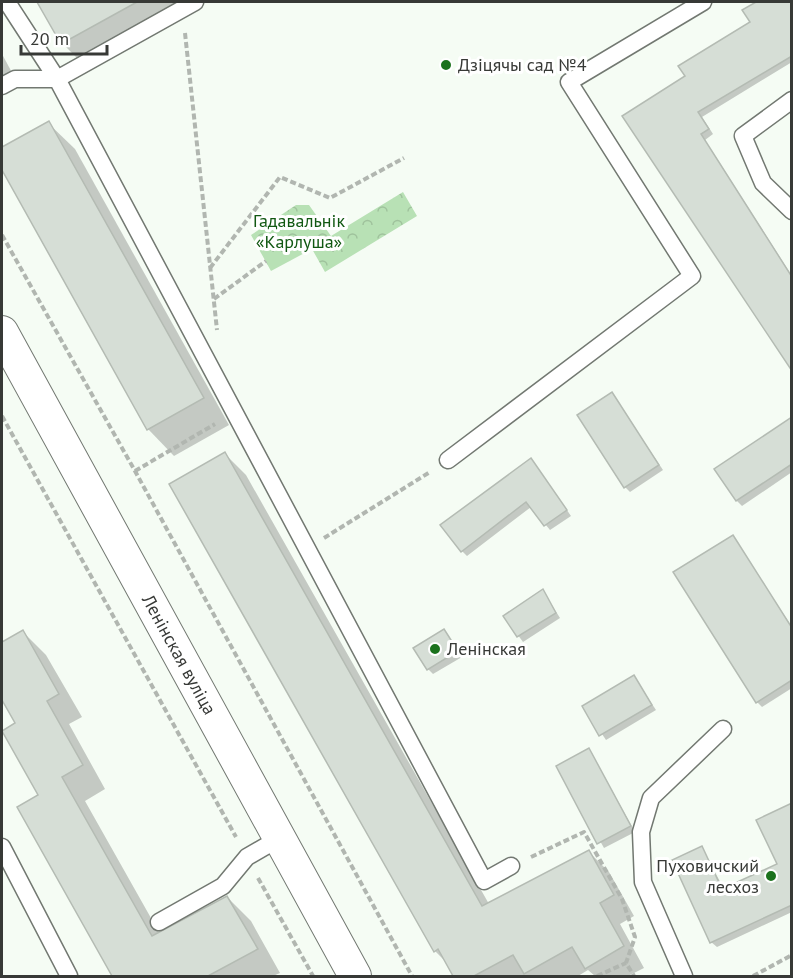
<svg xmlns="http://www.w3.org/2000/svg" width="793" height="978" font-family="'PT Sans',sans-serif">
<defs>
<pattern id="forest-crowns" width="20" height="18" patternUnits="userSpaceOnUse" patternTransform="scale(1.5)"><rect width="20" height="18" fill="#b8e1b5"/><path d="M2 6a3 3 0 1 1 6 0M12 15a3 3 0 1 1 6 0" fill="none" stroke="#9fc29c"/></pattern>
</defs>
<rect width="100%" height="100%" fill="#f5fcf4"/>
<polygon fill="url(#forest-crowns)" points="403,192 417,216 325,272 312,249 271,271 251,235 296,205 309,205 331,236"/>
<g fill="#0003">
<polygon points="39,2 181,2 78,59 62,43"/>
<polygon points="758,2 792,2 792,62 702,117 713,134 705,140 792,276 792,369 624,117 687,77 752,23 744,11"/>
<polygon points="2,54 16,80 2,88"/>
<polygon points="48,123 75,149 229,425 174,456 148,429 2,167 2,149"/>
<polygon points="612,394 663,470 630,492 625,487"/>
<polygon points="792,431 792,472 742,506 737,501"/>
<polygon points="225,454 246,475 489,904 588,851 609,872 634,916 620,924 644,968 628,976 595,976 588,970 578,976 455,976 447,963 435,951"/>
<polygon points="536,465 571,516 550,530 531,507 467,556 462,551"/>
<polygon points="733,537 792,627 792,688 762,707 757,702"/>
<polygon points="543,591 560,618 523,642 505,617"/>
<polygon points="444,631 462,657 433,674 428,669"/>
<polygon points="23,632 46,655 82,717 69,724 105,789 85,801 160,934 227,897 251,921 280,973 273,976 114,976 19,808 40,796 17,724 2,697 2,643"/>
<polygon points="634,677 656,710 606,740 584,707"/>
<polygon points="589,749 635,832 604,848 558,766"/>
<polygon points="792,805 792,912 717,947 711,942 702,848 724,889 779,864"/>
</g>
<g fill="#d6ded6" stroke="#b4bbb3" stroke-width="1.5">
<polygon points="37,2 137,2 61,44"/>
<polygon points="756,2 792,2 792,56 698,112 709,129 701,134 792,277 792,371 622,116 685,76 678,66 750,22 742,10"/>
<polygon points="49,121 204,398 147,430 2,170 2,147"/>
<polygon points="612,392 659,465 624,488 577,415"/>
<polygon points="792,417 792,464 736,501 714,469"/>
<polygon points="225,452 482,906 589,850 614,895 600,903 624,946 585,969 572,947 524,974 513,955 474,976 453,976 438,949 434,952 169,484"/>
<polygon points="531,458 567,510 544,526 526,502 461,552 440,525"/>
<polygon points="733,535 792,628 792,680 756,703 673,572"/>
<polygon points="543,589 556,613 517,637 503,616"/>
<polygon points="444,629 458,651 427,670 413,648"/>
<polygon points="23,630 59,694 47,701 83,765 62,777 152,936 227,896 258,949 208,976 112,976 17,807 38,795 2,731 15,723 2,700 2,642"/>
<polygon points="634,675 652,705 599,736 582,706"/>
<polygon points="589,748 631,826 597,844 556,766"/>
<polygon points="792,803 792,905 710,943 672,860 702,846 722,889 777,864 756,820"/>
</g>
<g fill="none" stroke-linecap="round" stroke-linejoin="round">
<g stroke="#727871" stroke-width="19">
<g id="service">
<polyline points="7,2 57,79 195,2"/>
<polyline points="2,86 15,79 57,79 484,881 511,866"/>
<polyline points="792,100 743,136 763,183 792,211"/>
<polyline points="448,460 692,276 569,82 703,2"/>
<polyline points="2,847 69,976"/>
<polyline points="159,922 223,886 247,857 278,839"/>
<polyline points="684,976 643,882 641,832 651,798 723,729"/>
</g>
</g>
<g stroke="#727871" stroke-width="34">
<g id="minor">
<path id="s1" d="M2,332L355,976"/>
</g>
</g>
<g stroke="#b1b6b0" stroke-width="4" stroke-dasharray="6 3" stroke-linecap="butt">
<polyline points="185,33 217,330"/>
<polyline points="2,235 135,471 412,976"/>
<polyline points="210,268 280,177 330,198 404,158"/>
<polyline points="214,299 266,261"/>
<polyline points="2,416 236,837"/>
<polyline points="135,471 215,424"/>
<polyline points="324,538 430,472"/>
<polyline points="531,857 584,832 622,899 635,937 626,963 634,976"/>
<polyline points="258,878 313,976"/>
<polyline points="597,976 626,963"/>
<polyline points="753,976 792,955"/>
</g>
<use href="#service" stroke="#fff" stroke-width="16"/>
<use href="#minor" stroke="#fff" stroke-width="32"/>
</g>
<g fill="#1b721d" stroke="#fff" stroke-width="2">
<circle cx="446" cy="65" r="6"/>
<circle cx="435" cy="649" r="6"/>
<circle cx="771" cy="876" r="6"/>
</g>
<g text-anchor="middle" stroke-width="6" stroke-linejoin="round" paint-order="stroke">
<g font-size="18" fill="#373936" stroke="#fff" text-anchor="start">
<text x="458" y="71">Дзіцячы сад №4</text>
<text x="447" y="655">Ленінская</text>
<text x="759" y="872" text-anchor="end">Пуховичский<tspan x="759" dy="21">лесхоз</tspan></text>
</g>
<g font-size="18" fill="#115812" stroke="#fff">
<text x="299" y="227">Гадавальнік<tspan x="299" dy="21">«Карлуша»</tspan></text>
</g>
<g font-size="18" fill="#373936" stroke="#fff">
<text dy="6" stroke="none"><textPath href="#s1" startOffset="368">Ленінская вуліца</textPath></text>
</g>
</g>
<rect width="793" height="978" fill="none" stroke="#373936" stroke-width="6"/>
<path d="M21 45v9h86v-9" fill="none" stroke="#373936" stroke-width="3"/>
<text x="30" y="45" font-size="18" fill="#373936" stroke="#ffffff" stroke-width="4.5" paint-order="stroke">20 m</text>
</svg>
